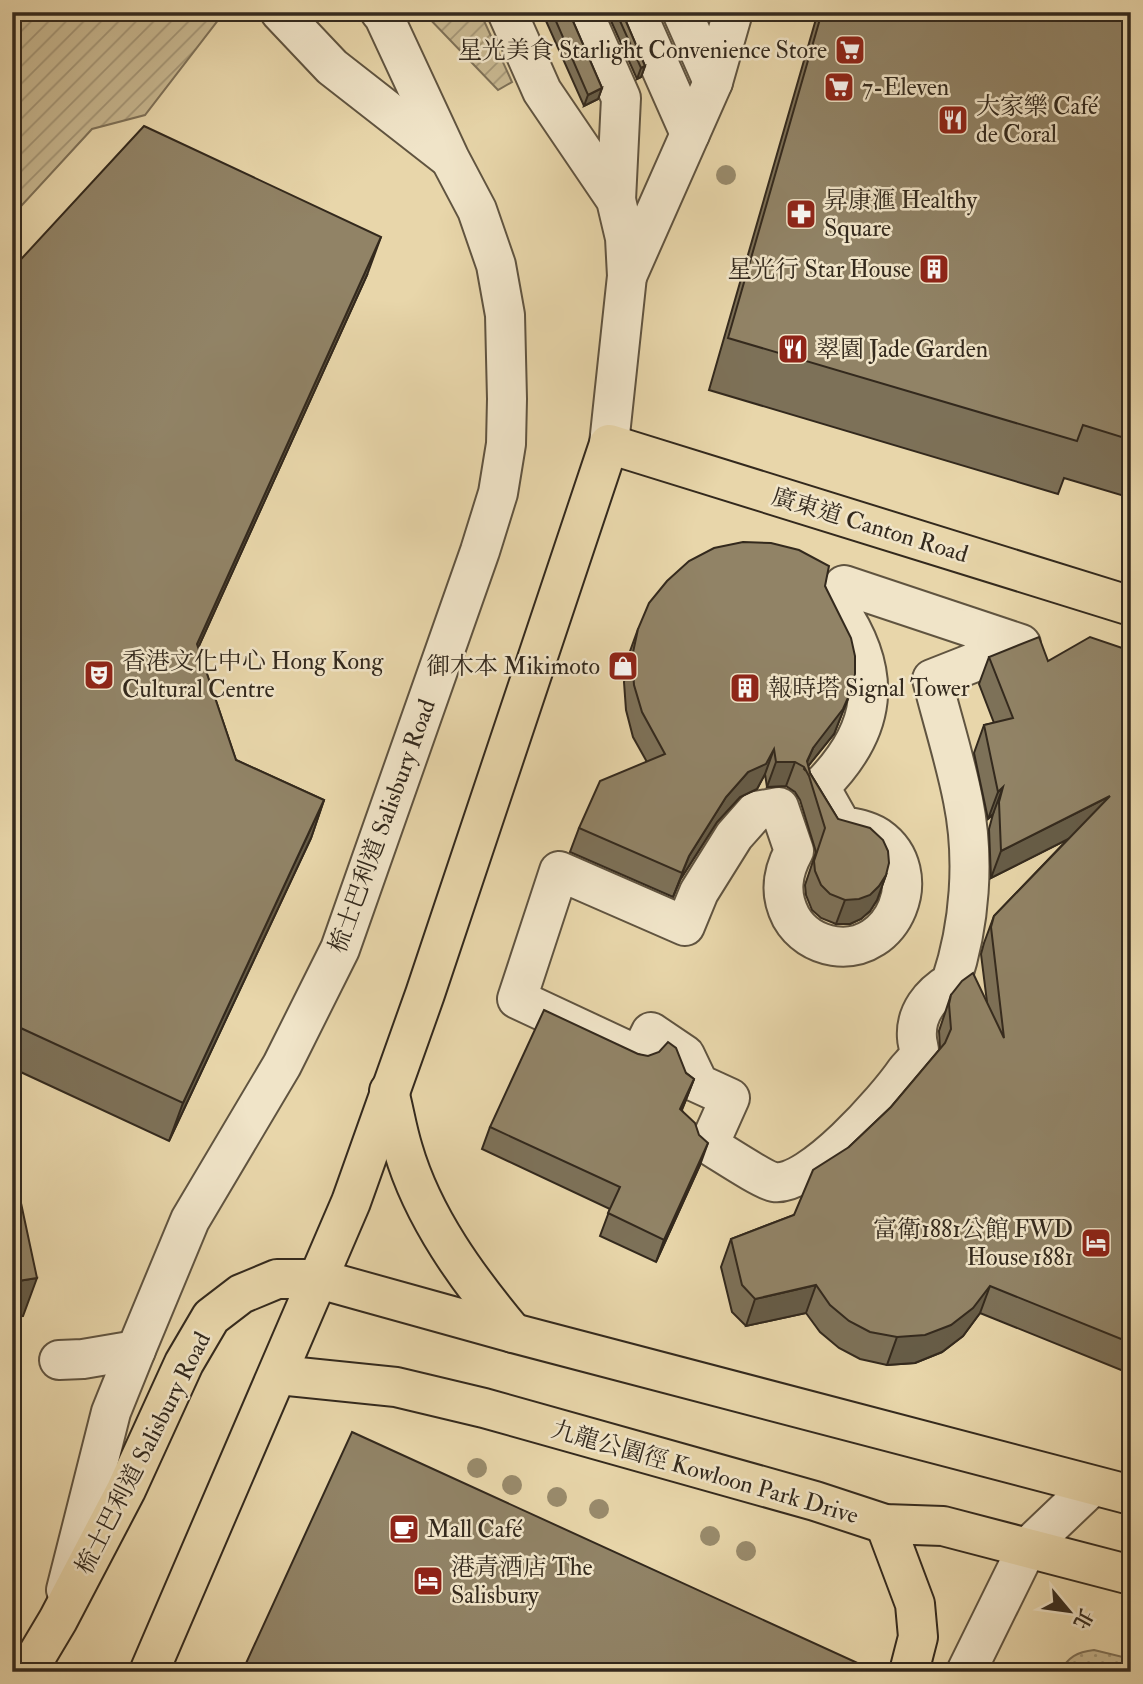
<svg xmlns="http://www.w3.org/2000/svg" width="1143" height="1684" font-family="'IM FELL Double Pica','Noto Serif TC',serif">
<defs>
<pattern id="park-dots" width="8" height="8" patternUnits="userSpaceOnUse" patternTransform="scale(1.75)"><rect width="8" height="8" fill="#c9b992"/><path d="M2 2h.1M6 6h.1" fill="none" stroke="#a49677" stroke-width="1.8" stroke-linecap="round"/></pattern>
<pattern id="garden-furrows" width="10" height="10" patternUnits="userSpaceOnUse" patternTransform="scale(1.75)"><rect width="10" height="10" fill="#c9b992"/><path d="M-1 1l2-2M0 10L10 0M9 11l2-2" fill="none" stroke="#a49677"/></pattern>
</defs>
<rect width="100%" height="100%" fill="#e8d6aa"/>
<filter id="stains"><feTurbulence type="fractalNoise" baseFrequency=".00286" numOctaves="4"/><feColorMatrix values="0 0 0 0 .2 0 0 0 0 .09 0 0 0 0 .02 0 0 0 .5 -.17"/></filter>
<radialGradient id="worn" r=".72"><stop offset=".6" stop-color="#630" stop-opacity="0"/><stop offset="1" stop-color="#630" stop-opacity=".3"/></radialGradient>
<path fill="url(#park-dots)" stroke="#7e7158" stroke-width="2" d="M1094,1650L1131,1659V1672H1060C1068,1657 1077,1652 1094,1650Z"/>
<g fill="url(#garden-furrows)" stroke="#7e7158" stroke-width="2">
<polygon points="12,12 219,12 222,15 145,115 92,129 12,216"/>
<polygon points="423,12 480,12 512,82 498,90"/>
</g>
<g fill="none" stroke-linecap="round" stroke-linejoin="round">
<g stroke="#605440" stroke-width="42">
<g id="minor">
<polyline points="280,12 332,67 446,156"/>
<polyline points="507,12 542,91 616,200 625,238 627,276 609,444"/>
<polyline points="583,12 621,98 616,200"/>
<polyline points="636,12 690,134"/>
<polyline points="682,12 713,82"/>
<polyline points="628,274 713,82 733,12"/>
<path d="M844,585L1021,644L932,679C942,719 955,759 963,800C975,859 970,925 951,982C931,994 915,1013 917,1038C917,1043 920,1049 919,1054C917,1060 910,1066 906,1071C887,1099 809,1188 774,1182C763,1180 721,1152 709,1145L730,1098L695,1082L696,1078L685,1055L651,1032L639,1056L517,999L559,871L685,926L699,892L734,836L756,811L779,807L794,851C782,873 779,894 791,917C800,933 816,943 834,946C894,955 928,872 878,837C867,830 855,828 842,826L820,787C877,730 884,674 838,607Z"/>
<polyline points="59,1360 83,1359 136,1350"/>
<polyline points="66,1590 111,1412 136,1350 190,1220 282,1065 340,949 480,551 498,493 506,444 507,399 505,315 496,265 477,210 450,159 384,17 380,12"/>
<polyline points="966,1672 1027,1548 1092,1486"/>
</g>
</g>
<g stroke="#33291d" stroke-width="42">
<g id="major">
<path d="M389,1091C394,1110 397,1130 403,1149C423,1218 468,1279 513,1333"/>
<polyline points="279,1375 396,1387 484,1408 815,1501 885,1524 943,1526 1131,1575"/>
<polyline points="885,1524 915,1604 918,1637 909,1672"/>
<polyline points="27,1672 58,1620 126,1490 184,1363 211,1317 241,1294 277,1279 319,1279 513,1333 1131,1495"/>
<polyline points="149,1672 351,1202 425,994 609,444 1131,606"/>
</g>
</g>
<use href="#minor" stroke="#f0e4c8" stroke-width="38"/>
<use href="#major" stroke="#e8d6aa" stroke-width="38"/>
</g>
<g fill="#998b6c">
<circle cx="726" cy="175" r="10"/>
<circle cx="477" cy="1468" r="10"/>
<circle cx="512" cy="1485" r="10"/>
<circle cx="557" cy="1497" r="10"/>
<circle cx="599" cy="1509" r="10"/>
<circle cx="710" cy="1536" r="10"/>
<circle cx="746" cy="1551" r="10"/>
</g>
<g fill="#7d7158" stroke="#33291d" stroke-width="2">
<polygon points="542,12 569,12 602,88 598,99 584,106"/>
<polygon points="607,12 622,12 645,66 641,77 637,79"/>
<polygon points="818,12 1131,12 1131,498 1064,478 1058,494 709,390"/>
<polygon points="12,269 367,275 198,648 236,760 324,800 311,838 169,1141 12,1068"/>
<polygon points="825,586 851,691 834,734 808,766 810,773 838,819 886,875 877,900 870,911 861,919 850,924 836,924 821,918 812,910 806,895 805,885 816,852 800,800 795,792 786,786 767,787 765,774 757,789 740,797 717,822 680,880 673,897 570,852 579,828 647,762 633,737 626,710 624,682 629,654 638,629"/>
<polygon points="1131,651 1131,1374 980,1313 963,1336 942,1352 915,1363 887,1365 860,1359 839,1348 820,1332 806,1313 746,1326 732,1312 721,1267 731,1239 794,1215 849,1147 891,1107 940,1049 939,1031 951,995 987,1002 981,954 984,943 994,916 1068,839 991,878 989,829 993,814 988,819 974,753 984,725 994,723 979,684 989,657 1048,661"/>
<polygon points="638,1054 686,1073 694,1079 682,1110 700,1165 656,1262 600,1236 610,1209 482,1149 490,1127"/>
</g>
<g fill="#665c47" stroke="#33291d" stroke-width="2">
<polygon points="645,66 641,77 637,79 641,68"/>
<polygon points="602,88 598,99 584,106 588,95"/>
<polygon points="381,237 367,275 183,681 197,644"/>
<polygon points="851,691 834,734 805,770 804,769 813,748"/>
<polygon points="774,749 765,774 757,789 740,797 717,822 680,880 673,897 689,856 726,797 748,772"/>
<polygon points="776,762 795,762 786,786 767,787"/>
<polygon points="1003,787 993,814 988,819 998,792"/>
<polygon points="1110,796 1100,823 991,878 1001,851"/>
<polygon points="324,800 311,838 169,1141 183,1103"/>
<polygon points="886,875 877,900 870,911 861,919 850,924 836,924 845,900"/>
<polygon points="694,1079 685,1102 672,1131 680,1109"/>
<polygon points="708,1143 700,1165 656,1262 664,1240"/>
<polygon points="37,1278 23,1316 12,1317 12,1282"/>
<polygon points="816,1285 806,1313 746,1326 755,1299"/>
<polygon points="990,1286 980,1313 963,1336 942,1352 915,1363 887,1365 897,1337"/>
</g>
<g fill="#918366" stroke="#33291d" stroke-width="2">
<polygon points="552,12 569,12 602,88 588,95"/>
<polygon points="616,12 622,12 645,66 641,68"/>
<polygon points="822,12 1131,12 1131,440 1083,425 1077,441 728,338"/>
<polygon points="144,126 381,237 197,644 236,760 324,800 183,1103 12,1024 12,269"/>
<polygon points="743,542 771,543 799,550 829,566 825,586 851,638 855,656 855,674 851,691 843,709 813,748 807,761 810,773 838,819 870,828 883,840 888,851 889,863 886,875 879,886 870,895 859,899 845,900 830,894 821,885 815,871 814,861 825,828 809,776 804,767 795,762 776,762 774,749 766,764 748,772 726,797 689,856 682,873 579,828 600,781 665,754 642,712 634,685 632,657 638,629 649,603 667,581 689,561 714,548"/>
<polygon points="1039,637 1048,661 1090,637 1131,651 1131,1343 990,1286 973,1308 951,1325 925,1335 897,1337 870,1332 849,1321 830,1305 816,1285 755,1299 742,1285 731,1239 794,1215 813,1170 849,1147 891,1107 945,1043 951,1029 949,1004 951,995 962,981 973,973 1004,1038 991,927 994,916 1110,796 1001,851 999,802 1003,787 998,792 984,725 1013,718 989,657"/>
<polygon points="544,1010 638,1054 648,1056 659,1052 668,1042 676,1048 686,1073 694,1079 680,1109 695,1123 699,1135 708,1143 664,1240 608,1213 620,1187 490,1127"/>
<polygon points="12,1161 37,1278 12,1282"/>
<polygon points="352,1432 862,1665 859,1672 242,1672"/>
</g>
<defs>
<g id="supermarket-square" transform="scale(1.575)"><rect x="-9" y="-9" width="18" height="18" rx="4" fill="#8f2418" stroke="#f0e4c8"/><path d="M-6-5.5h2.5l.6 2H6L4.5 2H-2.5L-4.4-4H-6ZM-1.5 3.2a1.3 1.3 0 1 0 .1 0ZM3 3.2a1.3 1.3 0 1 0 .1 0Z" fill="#fff"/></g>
<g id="restaurant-square" transform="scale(1.575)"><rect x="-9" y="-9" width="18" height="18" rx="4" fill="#8f2418" stroke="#f0e4c8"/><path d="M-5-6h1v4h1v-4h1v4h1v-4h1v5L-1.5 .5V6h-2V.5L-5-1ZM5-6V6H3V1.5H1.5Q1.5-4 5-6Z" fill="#fff"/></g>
<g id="pharmacy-square" transform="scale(1.575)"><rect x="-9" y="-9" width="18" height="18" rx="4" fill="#8f2418" stroke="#f0e4c8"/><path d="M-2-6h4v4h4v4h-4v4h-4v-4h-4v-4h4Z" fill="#fff"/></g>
<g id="building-square" transform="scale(1.575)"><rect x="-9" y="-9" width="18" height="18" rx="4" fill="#8f2418" stroke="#f0e4c8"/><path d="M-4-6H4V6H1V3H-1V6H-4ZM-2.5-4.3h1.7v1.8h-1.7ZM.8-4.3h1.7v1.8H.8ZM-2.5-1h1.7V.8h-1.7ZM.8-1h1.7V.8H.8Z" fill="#fff"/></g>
<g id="shop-square" transform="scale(1.575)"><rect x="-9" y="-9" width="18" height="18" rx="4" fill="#8f2418" stroke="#f0e4c8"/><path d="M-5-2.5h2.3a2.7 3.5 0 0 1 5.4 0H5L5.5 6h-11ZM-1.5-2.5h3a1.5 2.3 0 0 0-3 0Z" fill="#fff"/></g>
<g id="theatre-square" transform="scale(1.575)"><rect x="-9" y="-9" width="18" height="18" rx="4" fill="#8f2418" stroke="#f0e4c8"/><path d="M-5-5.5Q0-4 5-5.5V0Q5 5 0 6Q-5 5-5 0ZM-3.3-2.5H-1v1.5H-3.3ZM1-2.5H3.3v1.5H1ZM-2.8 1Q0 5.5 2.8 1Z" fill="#fff"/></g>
<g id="hotel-square" transform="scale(1.575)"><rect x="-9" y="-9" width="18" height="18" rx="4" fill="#8f2418" stroke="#f0e4c8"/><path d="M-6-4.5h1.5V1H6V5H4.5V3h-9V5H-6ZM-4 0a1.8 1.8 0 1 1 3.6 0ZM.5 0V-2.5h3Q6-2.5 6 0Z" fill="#fff"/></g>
<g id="cafe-square" transform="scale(1.575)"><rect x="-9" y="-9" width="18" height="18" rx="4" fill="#8f2418" stroke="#f0e4c8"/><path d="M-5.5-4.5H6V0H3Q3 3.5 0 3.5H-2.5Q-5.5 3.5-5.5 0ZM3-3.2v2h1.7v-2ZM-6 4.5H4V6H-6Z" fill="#fff"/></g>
</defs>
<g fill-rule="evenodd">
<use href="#supermarket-square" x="850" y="50"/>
<use href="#supermarket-square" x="839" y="87"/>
<use href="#restaurant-square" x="953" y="120"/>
<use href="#pharmacy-square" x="801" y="214"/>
<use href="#building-square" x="934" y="269"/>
<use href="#restaurant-square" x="793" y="349"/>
<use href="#shop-square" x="623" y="666"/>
<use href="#theatre-square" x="99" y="675"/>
<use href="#building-square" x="745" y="688"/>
<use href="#hotel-square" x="1096" y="1243"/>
<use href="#cafe-square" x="404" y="1529"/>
<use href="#hotel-square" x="428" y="1581"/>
</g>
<g text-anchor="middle" stroke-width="5" stroke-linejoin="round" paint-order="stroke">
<g font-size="24" fill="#33291d" stroke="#f0e4c8" text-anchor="start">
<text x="827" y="58" text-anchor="end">星光美食 Starlight Convenience Store</text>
<text x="862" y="95">7-Eleven</text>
<text x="976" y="114">大家樂 Café<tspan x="976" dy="28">de Coral</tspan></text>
<text x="824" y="208">昇康滙 Healthy<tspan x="824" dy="28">Square</tspan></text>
<text x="911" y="277" text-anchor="end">星光行 Star House</text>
<text x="816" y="357">翠園 Jade Garden</text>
<text x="122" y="669">香港文化中心 Hong Kong<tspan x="122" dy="28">Cultural Centre</tspan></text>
<text x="600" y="674" text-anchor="end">御木本 Mikimoto</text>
<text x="768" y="696">報時塔 Signal Tower</text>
<text x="1073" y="1237" text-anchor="end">富衛1881公館 FWD<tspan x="1073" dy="28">House 1881</tspan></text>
<text x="427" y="1537">Mall Café</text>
<text x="451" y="1575">港青酒店 The<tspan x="451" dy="28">Salisbury</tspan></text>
</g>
<g font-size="24" fill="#33291d" stroke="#f0e4c8">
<text transform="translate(870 525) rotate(17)" y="8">廣東道 Canton Road</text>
<text transform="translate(382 826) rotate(-70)" y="8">梳士巴利道 Salisbury Road</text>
<text transform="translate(143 1453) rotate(-63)" y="8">梳士巴利道 Salisbury Road</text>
<text transform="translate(705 1472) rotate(16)" y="8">九龍公園徑 Kowloon Park Drive</text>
</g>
</g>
<rect width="1143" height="1684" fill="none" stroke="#e8d6aa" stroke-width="42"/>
<rect x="14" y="14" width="1115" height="1656" fill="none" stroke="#33291d" stroke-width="3.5"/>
<rect x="21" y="21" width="1101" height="1642" fill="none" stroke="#33291d" stroke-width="2"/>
<g transform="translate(1069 1611) rotate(119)" stroke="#f0e4c8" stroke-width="5" paint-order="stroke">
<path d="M0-5L12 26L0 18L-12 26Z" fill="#33291d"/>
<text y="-10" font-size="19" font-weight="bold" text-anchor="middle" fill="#33291d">北</text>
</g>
<rect width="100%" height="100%" filter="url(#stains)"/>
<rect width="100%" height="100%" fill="url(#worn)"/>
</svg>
